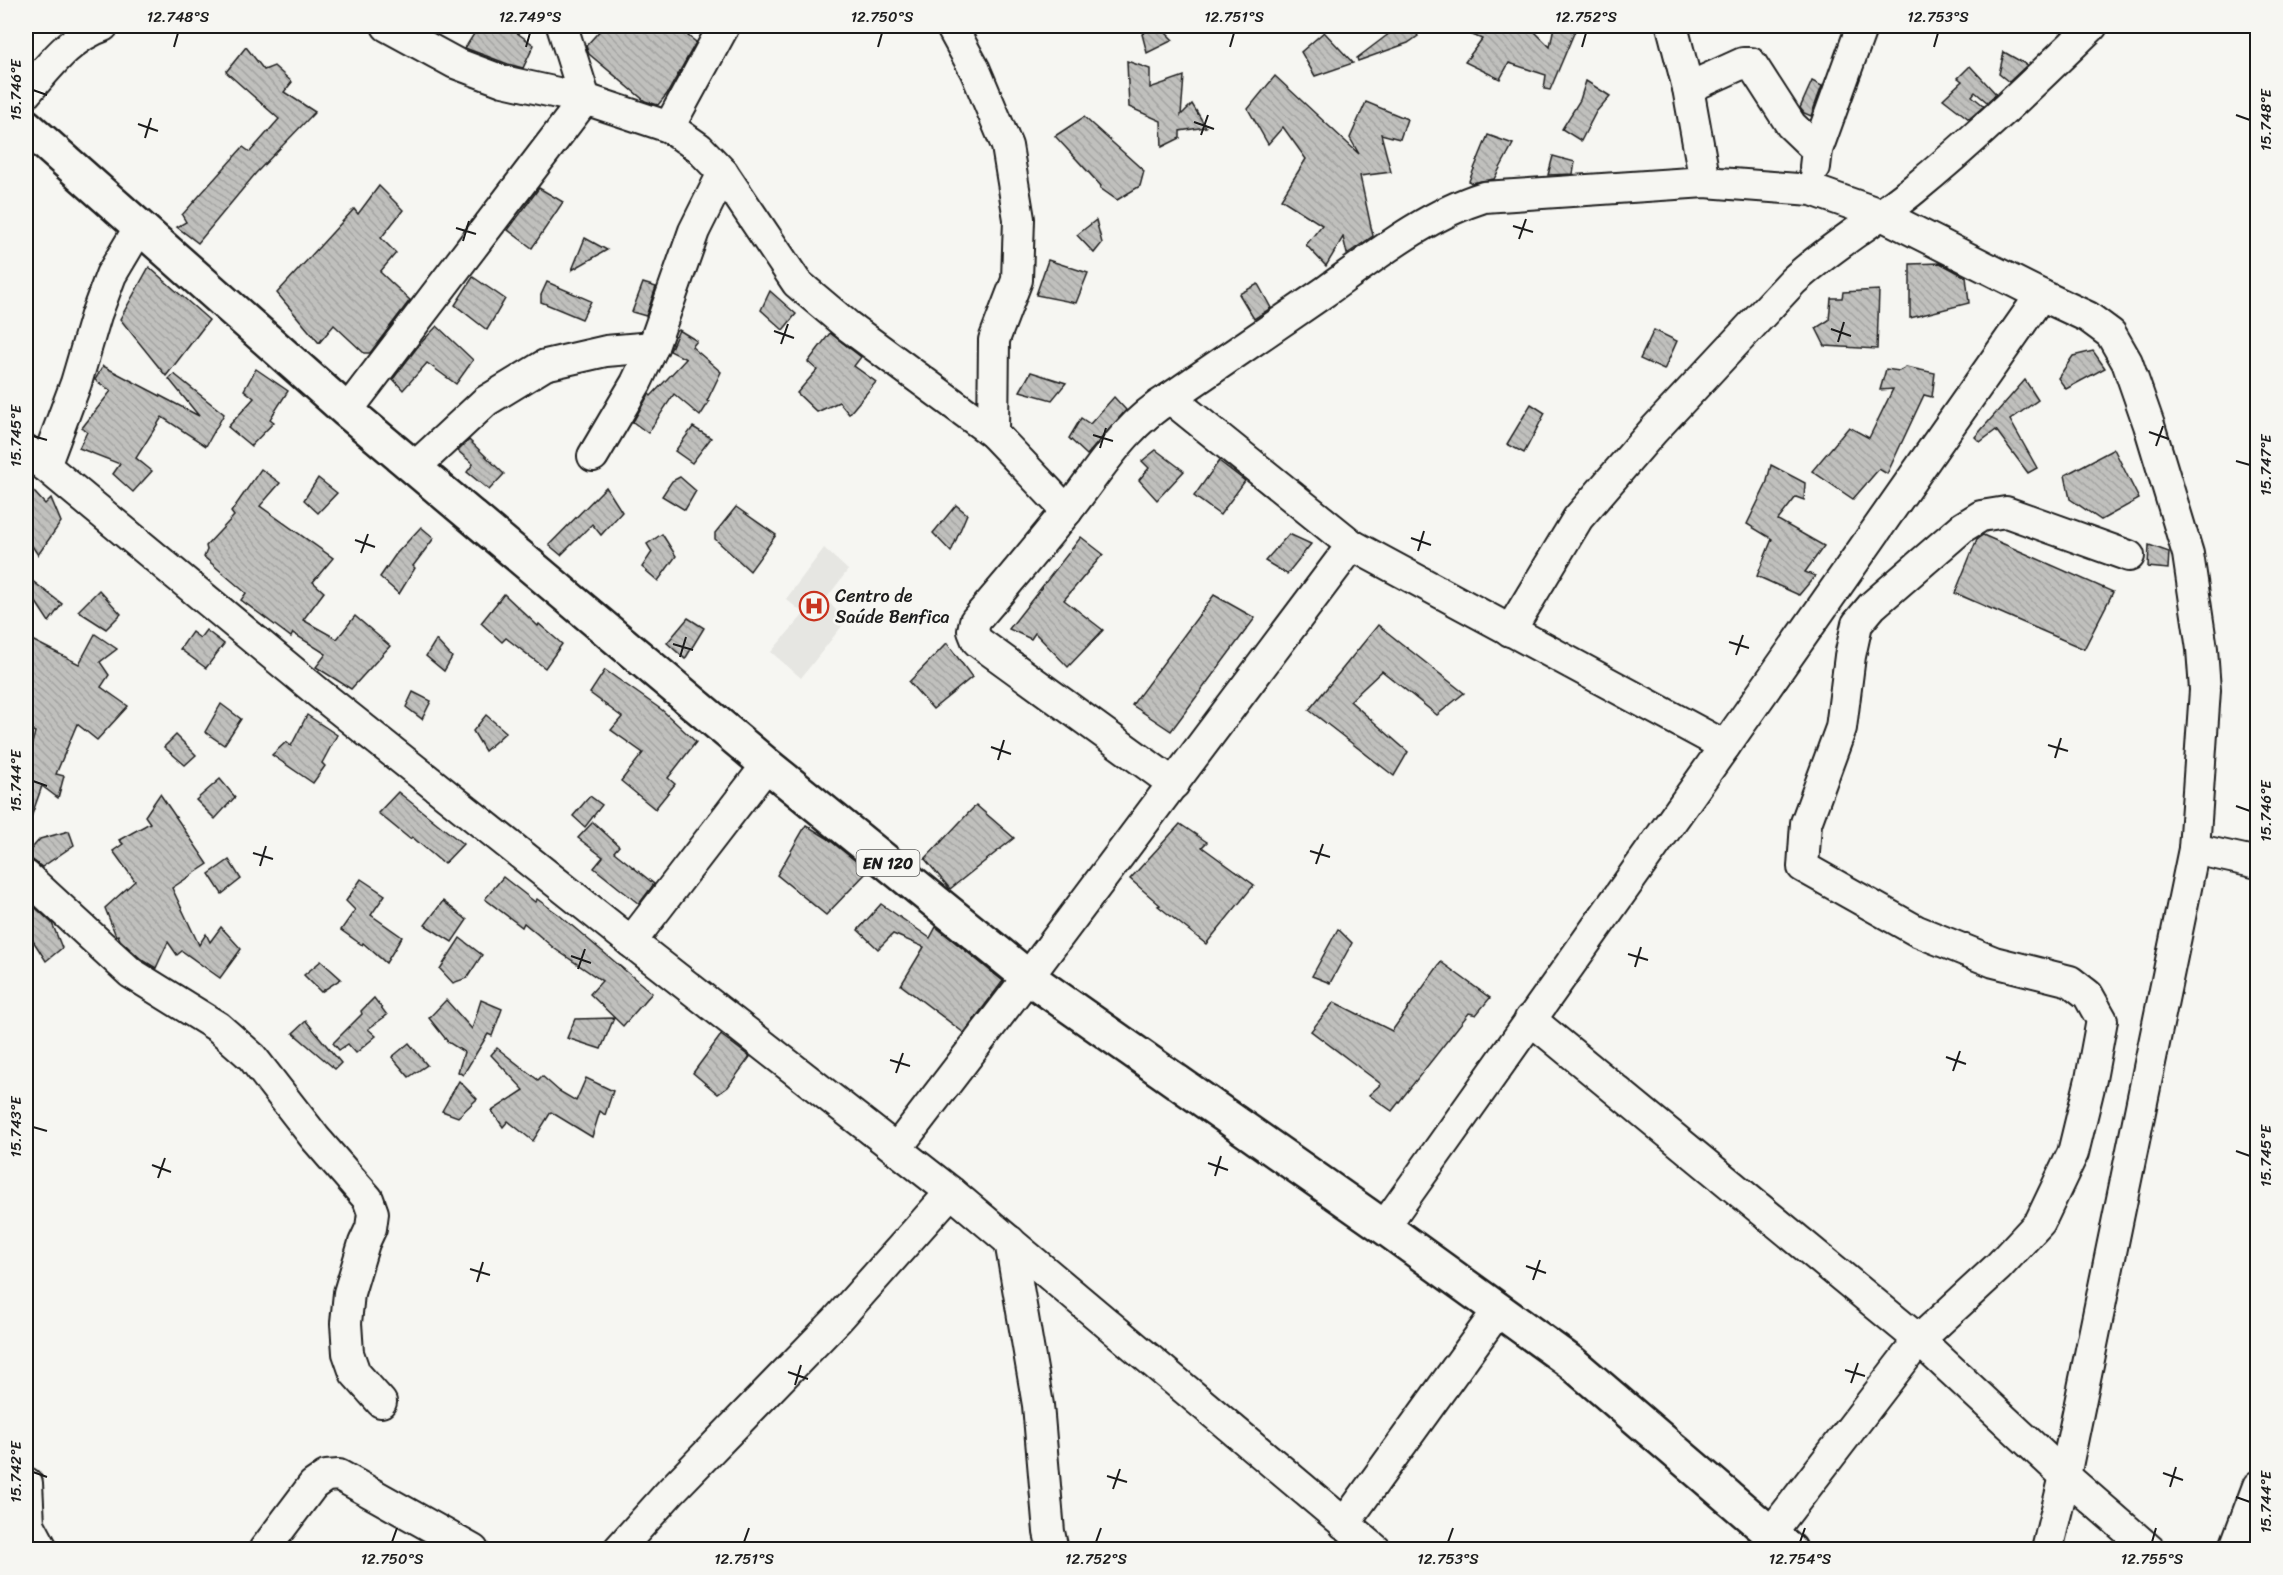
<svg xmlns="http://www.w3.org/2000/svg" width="2283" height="1575" font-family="Sriracha,sans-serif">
<defs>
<pattern id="building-back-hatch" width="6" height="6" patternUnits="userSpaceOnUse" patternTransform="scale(1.5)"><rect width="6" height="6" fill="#c0c0bd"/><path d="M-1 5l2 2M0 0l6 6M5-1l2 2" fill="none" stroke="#a4a4a2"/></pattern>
</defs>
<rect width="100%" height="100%" fill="#f6f6f2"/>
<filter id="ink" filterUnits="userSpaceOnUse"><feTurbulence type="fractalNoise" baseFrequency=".0167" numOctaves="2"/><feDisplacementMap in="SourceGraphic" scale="12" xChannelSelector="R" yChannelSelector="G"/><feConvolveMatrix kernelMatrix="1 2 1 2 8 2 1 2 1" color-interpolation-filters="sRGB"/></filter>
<g filter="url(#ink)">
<polygon fill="#e6e6e2" points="824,548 848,570 826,599 846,621 801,678 771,652 804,614 786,599"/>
<g fill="url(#building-back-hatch)" stroke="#1c1c1c" stroke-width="1.5">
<polygon points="479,26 507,26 534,45 523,68 508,64 465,48"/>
<polygon points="604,26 697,26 688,36 696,42 667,94 658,105 645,101 589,54 586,46"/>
<polygon points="1155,26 1159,26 1173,40 1147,53 1142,34"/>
<polygon points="1384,26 1412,26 1418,36 1408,43 1358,61 1357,58 1390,33"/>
<polygon points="1451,26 1529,26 1550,47 1554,26 1577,26 1550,90 1544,89 1546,75 1509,63 1500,79 1465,62 1482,39"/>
<polygon points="1324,32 1353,63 1315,76 1301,52"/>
<polygon points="246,47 264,70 274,66 292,82 284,92 315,112 256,173 198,243 177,227 186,222 182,215 243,147 250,152 279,119 226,72"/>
<polygon points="2004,52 2027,65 2009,82 1999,74"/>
<polygon points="1127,61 1150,69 1150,88 1184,76 1181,115 1192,104 1206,127 1180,131 1180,138 1162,147 1161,121 1129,107"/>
<polygon points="1970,66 1996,94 1987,102 1975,92 1972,96 1984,106 1969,119 1943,99 1962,81 1958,78"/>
<polygon points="1275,76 1359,154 1350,138 1366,102 1407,119 1400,139 1381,134 1391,172 1360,176 1373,236 1347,254 1343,237 1326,266 1306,245 1322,225 1281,199 1306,159 1283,127 1268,144 1248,109"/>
<polygon points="1586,81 1610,96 1596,112 1581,141 1562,129 1580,100"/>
<polygon points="1812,81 1822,86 1811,116 1804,113 1800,108"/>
<polygon points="1084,117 1144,171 1140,186 1117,200 1100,188 1101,186 1055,136"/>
<polygon points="1488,135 1513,144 1494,179 1471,183 1469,181"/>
<polygon points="1553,156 1575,162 1573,174 1548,175"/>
<polygon points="379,186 403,210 381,238 396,253 380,272 410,300 370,353 364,353 334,325 319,343 277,293 354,209 358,214"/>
<polygon points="539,188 563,202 532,248 508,230"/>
<polygon points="1096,220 1102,243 1094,253 1077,235"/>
<polygon points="585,238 607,250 572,270"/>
<polygon points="1048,260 1088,273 1076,303 1036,295"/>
<polygon points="1940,263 1966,277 1969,303 1910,318 1910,264"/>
<polygon points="149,267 209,320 166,376 120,319"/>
<polygon points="473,277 505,299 487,330 455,305"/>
<polygon points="547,282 591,301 582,319 541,302 541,295"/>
<polygon points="643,283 656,287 646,316 632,312"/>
<polygon points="1258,284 1271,308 1254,319 1239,294"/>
<polygon points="1879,290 1877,349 1825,346 1816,328 1829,320 1831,298 1842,298 1843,292"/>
<polygon points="770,291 796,314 783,330 761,310"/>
<polygon points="437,326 473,360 456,384 427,363 403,390 393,379 419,345"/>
<polygon points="679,330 697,341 692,347 721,372 707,401 709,402 700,416 674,394 648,433 633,422 649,394 651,396 686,359 670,351"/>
<polygon points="1654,330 1677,341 1664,370 1640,359"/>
<polygon points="830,333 861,357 854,366 876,382 849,414 839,402 817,412 797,393 817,370 808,362"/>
<polygon points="2093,351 2105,368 2066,389 2058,378 2073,356"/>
<polygon points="103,366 199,416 169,379 174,374 224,414 206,446 162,417 136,458 152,471 133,492 113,474 120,464 79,448 87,432 82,428 111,391 95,380"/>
<polygon points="1906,367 1935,373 1932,397 1924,395 1887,474 1879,469 1853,499 1812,471 1849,427 1869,438 1893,389 1880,390 1886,369 1899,371"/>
<polygon points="256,369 288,391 270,419 274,422 251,446 228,427 254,398 244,390"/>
<polygon points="1031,372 1066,383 1052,400 1020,391"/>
<polygon points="2025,380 2038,400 2010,420 2037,468 2028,473 1996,430 1980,442 1975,437"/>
<polygon points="1114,397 1126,410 1087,455 1069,438 1081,418 1090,424"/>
<polygon points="1531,404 1545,413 1524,453 1507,444"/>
<polygon points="693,427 711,438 692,463 675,451"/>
<polygon points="469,440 504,474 489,490 467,472 473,464 458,451"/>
<polygon points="2114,449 2139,499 2101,520 2070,499 2065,475"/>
<polygon points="1156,450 1184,471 1157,500 1139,480 1149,468 1142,461"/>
<polygon points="1219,461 1245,481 1220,515 1194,496"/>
<polygon points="1771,465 1805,483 1804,500 1796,497 1778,520 1824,546 1805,572 1815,576 1799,595 1757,576 1772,539 1747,524 1766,485"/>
<polygon points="261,469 280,483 260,506 333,558 313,582 324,592 303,620 337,639 355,616 390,646 351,689 316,667 326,654 293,633 291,637 241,600 246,593 204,557 207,550 206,546 234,516 231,512"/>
<polygon points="680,477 696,491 685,510 662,496 672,481"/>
<polygon points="318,478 337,493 318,513 304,500"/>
<polygon points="26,483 45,504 51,498 61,522 38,555 26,537"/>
<polygon points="606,487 622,512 601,535 592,524 561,555 549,545"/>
<polygon points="956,505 967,514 951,552 933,533"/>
<polygon points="736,507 776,535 750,571 715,539 715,533"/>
<polygon points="421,527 434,538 413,566 415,568 399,594 380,577 396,554"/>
<polygon points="662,534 676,556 658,581 642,567 652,552 647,544"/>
<polygon points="1289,534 1311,544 1287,574 1265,561"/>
<polygon points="1983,535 2113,592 2084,649 1955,593 1977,539"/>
<polygon points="1081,537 1103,554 1064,600 1103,630 1068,667 1035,633 1031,639 1009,629"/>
<polygon points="2149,545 2169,552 2168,569 2148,567"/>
<polygon points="26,576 62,604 49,622 26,587"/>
<polygon points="99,590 121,614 106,629 78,611"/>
<polygon points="504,594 538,626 539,624 562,644 545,668 506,638 502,642 481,623"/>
<polygon points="1214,595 1255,618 1171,731 1132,705"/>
<polygon points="688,618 704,628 685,659 667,643"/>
<polygon points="1378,625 1464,693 1437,715 1382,671 1350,701 1408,752 1394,776 1309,710"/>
<polygon points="206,630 224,644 206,668 180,649 192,632 200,638"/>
<polygon points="95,634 117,649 100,662 109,675 101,687 128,706 97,740 77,724 56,774 64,776 58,798 42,786 28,826 26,825 26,767 35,732 26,728 26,637 79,664"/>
<polygon points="436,640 452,657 444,671 426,656"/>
<polygon points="947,643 972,677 933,709 909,682"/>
<polygon points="605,670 662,710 696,742 668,778 675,784 655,809 621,781 643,753 611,730 622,717 590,693"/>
<polygon points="413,692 431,701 422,719 406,707"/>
<polygon points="221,704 241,719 224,745 205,732"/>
<polygon points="307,715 337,735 322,763 325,766 313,783 272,755 286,742 291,746"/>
<polygon points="486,715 506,732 485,751 473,731"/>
<polygon points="176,735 196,755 185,765 164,747"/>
<polygon points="220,779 235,797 215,819 196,800"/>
<polygon points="398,792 463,844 444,864 412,837 410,839 378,813"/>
<polygon points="160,794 208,864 172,888 199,945 206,934 210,942 221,927 241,949 220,978 182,951 177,955 168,942 156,968 141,959 120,940 118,935 116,936 105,908 135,881 113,851 123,844 119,840 150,823 145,816"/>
<polygon points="590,796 602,805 585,827 573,816"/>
<polygon points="976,805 1014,838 950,889 925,859"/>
<polygon points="593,822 619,846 614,852 654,884 639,904 594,868 603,857 578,838"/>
<polygon points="1180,824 1207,842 1202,847 1254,885 1206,944 1158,906 1160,905 1130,879"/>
<polygon points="806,825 827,838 868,871 826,915 777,875"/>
<polygon points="69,831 74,845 42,867 26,855 40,839"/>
<polygon points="229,860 241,879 222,894 209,874"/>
<polygon points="503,877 535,902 537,899 558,914 652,993 623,1026 590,994 602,981 555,949 524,923 522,927 485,899"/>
<polygon points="361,879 385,895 371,915 402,937 386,963 363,943 362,945 341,930 355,910 346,901"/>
<polygon points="26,899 52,923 62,948 46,961 26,930"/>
<polygon points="443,901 467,920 452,942 425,925"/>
<polygon points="881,904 930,938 936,927 1003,981 964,1033 901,985 924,947 893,934 878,949 858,930"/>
<polygon points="1338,929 1352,943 1330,983 1312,976"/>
<polygon points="460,938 482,955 467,978 453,983 440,969"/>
<polygon points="321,961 341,979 321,992 304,975"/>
<polygon points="1441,962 1490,998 1476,1015 1469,1013 1392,1111 1369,1095 1381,1084 1311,1031 1334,1002 1392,1031"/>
<polygon points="374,998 387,1015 368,1029 376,1036 356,1053 348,1044 339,1050 333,1043 362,1014 361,1011"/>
<polygon points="446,1000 472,1029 481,1000 502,1009 492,1036 488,1034 463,1075 458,1072 464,1052 448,1042 429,1018"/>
<polygon points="614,1018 601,1049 567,1038 575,1019"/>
<polygon points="306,1021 341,1063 335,1069 293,1033"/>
<polygon points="721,1035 750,1057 728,1087 718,1094 693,1073"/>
<polygon points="409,1043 427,1065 409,1077 392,1057"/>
<polygon points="497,1048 538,1080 542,1076 559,1091 576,1101 586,1078 613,1091 605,1115 600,1111 592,1137 551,1112 533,1141 508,1121 503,1127 492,1111 524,1090 491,1055"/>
<polygon points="459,1081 477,1099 458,1117 442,1111"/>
</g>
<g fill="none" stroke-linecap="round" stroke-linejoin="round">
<g stroke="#1c1c1c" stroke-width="34">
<g id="minor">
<polyline points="387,26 455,63 503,81 585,99 669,127 699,148 723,173 797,283 848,326 993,433 1067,511"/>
<polyline points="951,26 975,70 1007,146 1019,219 1017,280 994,340 993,433"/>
<polyline points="1672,26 1688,88 1705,182"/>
<polyline points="1688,88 1743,63 1751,63 1791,125 1817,150"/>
<path d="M26,93C48,68 70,37 103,26"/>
<polyline points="669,127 724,26"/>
<polyline points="1815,167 1817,150 1862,26"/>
<path d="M1170,398C1222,362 1274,327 1326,291C1375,256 1426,215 1484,197L1705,182L1812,190L1880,214L2041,295"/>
<polyline points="347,411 585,99 562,26"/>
<polyline points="26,450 320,694 631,942 951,1192 1376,1550"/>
<polyline points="593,456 636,383 653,347 694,231 723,173"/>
<polyline points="45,466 76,383 96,315 111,275 139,228"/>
<polyline points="414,468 486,401 545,365 606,351 653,347"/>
<path d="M1510,631L1578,518L1653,431L1793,281C1830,247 1874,222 1913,190C1976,139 2034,82 2092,26"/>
<path d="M1174,784L977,641L973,631L975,621C1006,585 1036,549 1066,512C1099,471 1124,425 1170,398L1352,545L1725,746"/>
<polyline points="2194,849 2258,863"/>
<polyline points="26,876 131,973 218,1027 252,1057 315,1138 368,1199 373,1213 371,1228 364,1243 349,1293 346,1323 348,1353 355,1373 381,1402"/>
<polyline points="631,942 767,765"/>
<polyline points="1530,1019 1919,1340 2065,1476 2150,1550"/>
<polyline points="897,1148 1028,977 1352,545"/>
<polyline points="1384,1227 1725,746 2041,295 2088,317 2111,334 2127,362 2149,425 2188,554 2202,649 2205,690 2194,849 2065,1476 2047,1550"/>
<polyline points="1010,1241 1038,1405 1049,1532 1053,1550"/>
<polyline points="27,1483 29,1524 43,1550"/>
<polyline points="1344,1524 1499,1309"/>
<polyline points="1771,1533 1919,1340 1998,1267 2040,1222 2073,1153 2091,1079 2102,1020 2088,995 2070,981 1994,962 1917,931 1803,867 1806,823 1841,728 1850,656 1857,624 1872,606 1963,527 1981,516 2006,512 2129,556"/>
<polyline points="264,1550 313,1485 326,1476 339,1475 473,1550"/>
<polyline points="618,1550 671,1491 837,1320 951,1192"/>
<polyline points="2234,1550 2258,1486"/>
</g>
</g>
<g stroke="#1c1c1c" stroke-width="38">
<polyline id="major" points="26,126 347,411 767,765 1028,977 1384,1227 1572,1363 1790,1550"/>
</g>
<use href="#minor" stroke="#f6f6f2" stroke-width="30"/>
<use href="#major" stroke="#f6f6f2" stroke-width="33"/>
</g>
</g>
<path fill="none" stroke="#1c1c1c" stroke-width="2" d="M174,47L178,33M526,47L530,33M878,47L882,33M1230,47L1234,33M1582,47L1586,33M1934,47L1938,33M33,90L47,95M2236,115L2250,120M1194,122L1214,129M138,124L158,131M1201,135L1208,115M145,138L151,118M1513,226L1533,232M456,228L476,234M1519,239L1526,219M463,241L469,221M1831,329L1851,336M774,331L794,338M1838,342L1844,322M781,344L788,324M2149,432L2169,439M1093,435L1113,441M33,436L47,440M2156,446L2163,426M1100,448L1106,428M2236,461L2250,465M1411,538L1431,545M355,540L375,547M1418,551L1424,531M361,553L368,534M1729,642L1749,648M673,644L693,650M1736,655L1743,635M680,657L686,637M2048,745L2068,751M991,747L1011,754M2055,758L2061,738M998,760L1004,740M33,781L47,786M2236,806L2250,811M1310,851L1330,857M253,853L273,859M1316,864L1323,844M260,866L266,846M1628,954L1648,960M571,956L591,963M1635,967L1641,947M578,969L585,949M1946,1057L1966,1064M890,1060L910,1066M1953,1071L1960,1051M896,1073L903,1053M33,1127L47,1131M2236,1151L2250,1156M1208,1163L1228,1170M152,1165L171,1172M1215,1176L1221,1156M158,1178L165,1158M1526,1266L1546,1273M470,1269L490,1275M1533,1280L1540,1260M477,1282L483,1262M1845,1370L1865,1376M788,1372L808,1379M1851,1383L1858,1363M795,1385L801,1365M33,1472L47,1477M2163,1473L2183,1480M1107,1476L1127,1482M2170,1487L2176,1467M1113,1489L1120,1469M2236,1497L2250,1502M392,1542L397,1528M744,1542L749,1528M1096,1542L1101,1528M1448,1542L1453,1528M1800,1542L1805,1528M2152,1542L2156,1528"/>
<defs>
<g id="hospital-ring" transform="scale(1.5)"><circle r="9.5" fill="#f6f6f2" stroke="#c8321e" stroke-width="1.5"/><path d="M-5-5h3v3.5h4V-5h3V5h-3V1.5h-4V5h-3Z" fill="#c8321e"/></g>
</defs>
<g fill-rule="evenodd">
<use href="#hospital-ring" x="814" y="606"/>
</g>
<g text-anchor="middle" stroke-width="5" stroke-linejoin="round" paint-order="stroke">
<rect fill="#f6f6f2" stroke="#5d5d5c" stroke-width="1.5" x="856.5" y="850" width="63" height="26" rx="4.5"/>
<g font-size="16" font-weight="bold" fill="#1c1c1c">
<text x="888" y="869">EN 120</text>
</g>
<g font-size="18" fill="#1c1c1c" stroke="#f6f6f2" text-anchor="start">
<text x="835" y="602">Centro de<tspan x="835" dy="21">Saúde Benfica</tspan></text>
</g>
</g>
<rect width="2283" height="1575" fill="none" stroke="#f6f6f2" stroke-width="66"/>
<rect x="33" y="33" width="2217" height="1509" fill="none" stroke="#1c1c1c" stroke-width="2"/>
<g font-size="15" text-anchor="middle" fill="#1c1c1c">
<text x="178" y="22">12.748°S</text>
<text x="530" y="22">12.749°S</text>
<text x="882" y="22">12.750°S</text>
<text x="1234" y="22">12.751°S</text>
<text x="1586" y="22">12.752°S</text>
<text x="1938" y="22">12.753°S</text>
<text transform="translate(16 90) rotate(-90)" y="5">15.746°E</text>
<text transform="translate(2266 120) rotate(-90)" y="5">15.748°E</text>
<text transform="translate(16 436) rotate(-90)" y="5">15.745°E</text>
<text transform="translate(2266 465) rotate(-90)" y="5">15.747°E</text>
<text transform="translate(16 781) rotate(-90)" y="5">15.744°E</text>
<text transform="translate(2266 811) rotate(-90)" y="5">15.746°E</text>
<text transform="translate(16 1127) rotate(-90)" y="5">15.743°E</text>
<text transform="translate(2266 1156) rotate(-90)" y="5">15.745°E</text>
<text transform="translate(16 1472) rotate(-90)" y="5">15.742°E</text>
<text transform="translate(2266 1502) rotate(-90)" y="5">15.744°E</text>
<text x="392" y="1564">12.750°S</text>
<text x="744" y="1564">12.751°S</text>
<text x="1096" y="1564">12.752°S</text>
<text x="1448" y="1564">12.753°S</text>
<text x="1800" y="1564">12.754°S</text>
<text x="2152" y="1564">12.755°S</text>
</g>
</svg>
